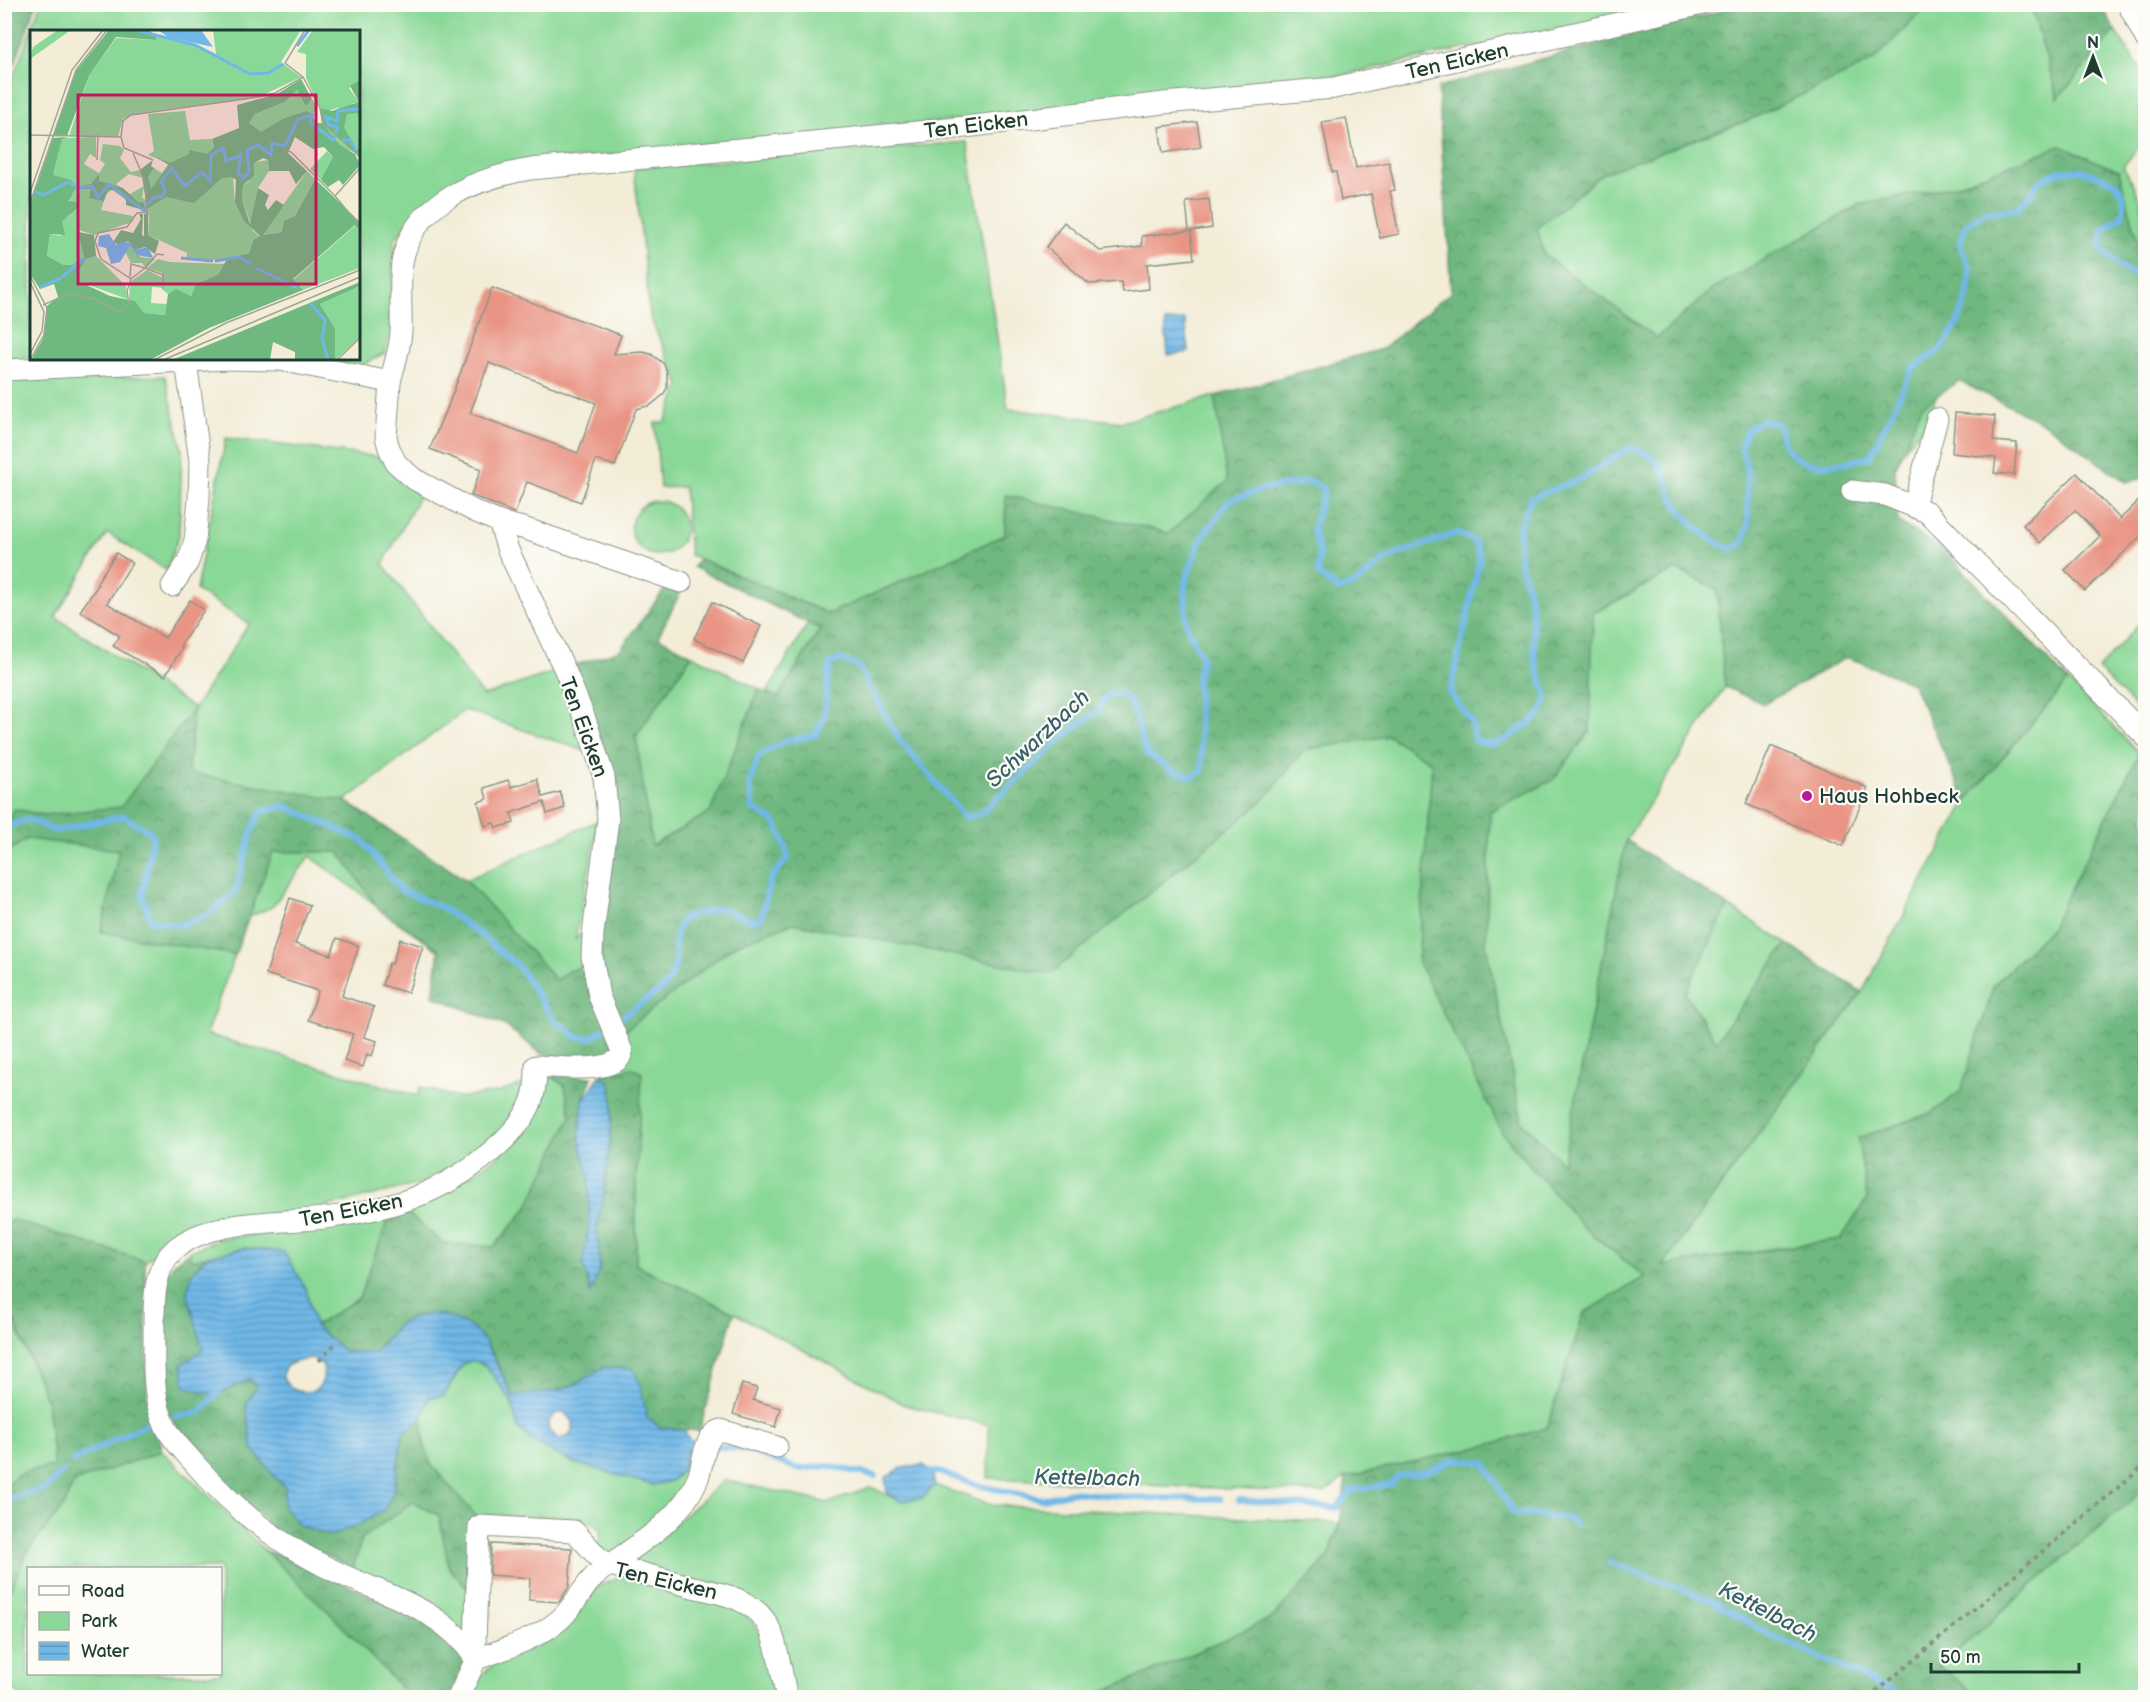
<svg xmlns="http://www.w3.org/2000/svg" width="2150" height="1702" font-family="'Balsamiq Sans',sans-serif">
<defs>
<pattern id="forest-crowns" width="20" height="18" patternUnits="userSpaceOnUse" patternTransform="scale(1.5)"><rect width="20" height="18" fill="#6fb880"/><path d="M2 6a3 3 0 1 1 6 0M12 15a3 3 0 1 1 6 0" fill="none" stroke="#5b976a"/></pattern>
<pattern id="water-rules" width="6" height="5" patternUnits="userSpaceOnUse" patternTransform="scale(1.5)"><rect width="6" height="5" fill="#70b8e8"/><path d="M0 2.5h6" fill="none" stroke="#5b97bd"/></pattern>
</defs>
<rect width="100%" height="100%" fill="#fdfcf7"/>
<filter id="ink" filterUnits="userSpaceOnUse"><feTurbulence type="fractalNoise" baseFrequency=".0167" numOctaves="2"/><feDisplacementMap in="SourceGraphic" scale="12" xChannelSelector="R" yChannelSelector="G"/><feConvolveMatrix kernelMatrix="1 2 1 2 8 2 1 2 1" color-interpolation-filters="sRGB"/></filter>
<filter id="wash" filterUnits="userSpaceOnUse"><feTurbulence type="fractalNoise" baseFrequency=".008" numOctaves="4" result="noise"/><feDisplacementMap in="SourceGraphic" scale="24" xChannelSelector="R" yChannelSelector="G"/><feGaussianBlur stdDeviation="1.35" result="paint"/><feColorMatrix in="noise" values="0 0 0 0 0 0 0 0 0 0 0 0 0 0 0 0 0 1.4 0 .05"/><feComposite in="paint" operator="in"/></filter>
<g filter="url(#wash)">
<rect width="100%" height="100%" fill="#f3edd8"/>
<g fill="#8ad897" stroke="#548a66" stroke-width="1.5" fill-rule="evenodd">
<polygon points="40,5 1666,5 1287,87 498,166 453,183 411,219 394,241 391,330 385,353 361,366 296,359 358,358 358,32 32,32 31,358 5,360 4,103"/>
<path d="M1928,5H2031L2058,98L2115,31L2145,76V140L2123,166C2139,193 2150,211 2139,243L2146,254L2145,382L1972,332L1940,383L1929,419L1878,481L1669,551L1598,611L1676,569L1717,589L1725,687L1626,840L1563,1164L1522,1122L1486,946L1490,811L1553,780L1590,731L1591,672L1393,738L1432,763L1418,962L1582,1226L1645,1277L1584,1313L1547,1428L1488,1445L1346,1477L1324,1493L988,1478L989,1425L905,1405L734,1313L636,1265V1180L626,1090L310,856L272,907L184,945L235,955L206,1034L418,1096L420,1087L459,1098L500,1092L524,1084L522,1103L490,1146L419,1184L312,1210L198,1222L145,1261L12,1220L5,1229V380L165,376L182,449L179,536L166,570L107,533L55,617L194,708L249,624L196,590L226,438L379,457L420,495L383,564L483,696L557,671L588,752L465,710L345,801L339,800L522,944L466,880L599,820L575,940L686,826L651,846L636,736L692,655L759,689L741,736L807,625L1071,511L1006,496L1005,535L829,614L690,555L684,487L660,488L655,423L665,422L680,385L650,317L634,168L967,142L1008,409L1122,422L1215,396L1224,461L1363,479L2061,146L1954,186L1859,205L1713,289L1657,338L1544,255L1537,228L1603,173L1751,119L1873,61ZM108,902L132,937L101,932Z"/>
<circle cx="658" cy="528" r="27"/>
<polygon points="2145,617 2145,718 2098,669"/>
<polygon points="2068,681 2139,753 2051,928 1994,985 1961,1091 1931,1113 1858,1138 1867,1199 1841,1239 1762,1250 1662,1267 1862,992 1966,801"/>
<polygon points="1728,906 1787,944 1716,1041 1685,993"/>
<polygon points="551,1076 565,1086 571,1116 527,1208 494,1247 443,1243 406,1212 428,1203 497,1157 543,1100"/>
<polygon points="388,1220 359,1298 315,1326 306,1289 245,1248 191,1261 189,1252 222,1238"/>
<polygon points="4,1298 47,1401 54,1466 20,1473 5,1486"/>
<polygon points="473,1360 485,1365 511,1400 518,1428 628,1477 652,1485 671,1481 682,1470 688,1448 700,1452 679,1500 612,1557 597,1549 601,1530 581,1517 475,1515 431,1465 424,1445 422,1418 429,1397 444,1396 463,1364"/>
<path d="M162,1451L332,1615L410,1697L24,1698L5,1683V1601L27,1552L64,1505L74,1482ZM28,1568H220V1674H28Z"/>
<polygon points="724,1480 829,1503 871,1487 900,1501 922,1498 935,1485 991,1505 1340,1523 1328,1557 1272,1618 1147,1674 1089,1697 793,1697 762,1610 623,1563 678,1521"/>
<polygon points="2145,1488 2145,1697 1980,1697 1938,1667"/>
<polygon points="413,1502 439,1515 449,1568 472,1593 469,1637 353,1568 362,1538"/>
<path d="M620,1576C639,1582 739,1607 748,1617C767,1639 773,1670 781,1698H466L471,1686L497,1661L553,1640L573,1621L596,1588Z"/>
</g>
<g fill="url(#forest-crowns)" stroke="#477a5a" stroke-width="1.5">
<polygon points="5,4 36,5 5,90 4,5"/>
<polygon points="1742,5 1928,5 1873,61 1751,119 1603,173 1537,228 1544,255 1657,338 1713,289 1859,205 1954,186 2061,146 2119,171 2142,256 2145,256 2145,478 2126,482 2045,424 1959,381 1922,406 1895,469 1898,522 1944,550 2068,681 1966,801 1912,683 1847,657 1764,704 1725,687 1717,589 1676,569 1593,613 1590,731 1553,780 1490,811 1486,946 1522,1122 1563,1163 1626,840 1728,906 1685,993 1716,1041 1787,944 1862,992 1662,1266 1841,1239 1867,1199 1858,1138 1931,1113 1961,1091 1994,985 2051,928 2139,753 2145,758 2145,1488 1939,1666 1980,1697 1089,1697 1147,1674 1272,1618 1328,1557 1340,1523 1346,1477 1488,1445 1547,1428 1584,1313 1645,1277 1582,1226 1503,1134 1418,962 1432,763 1389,736 1304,750 1263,801 1050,974 793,923 735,945 624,1031 607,999 599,943 613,854 573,666 620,650 670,582 682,589 658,637 692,655 636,736 652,846 710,812 759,689 778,698 820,629 693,567 700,559 829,614 1005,535 1006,495 1169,533 1227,481 1215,396 1382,349 1451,292 1438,87"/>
<polygon points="2031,5 2101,5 2115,31 2058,98"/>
<polygon points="194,708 188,773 345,801 466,880 556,980 568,971 584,966 617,1050 610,1059 582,1061 540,1053 506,1026 433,996 439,949 380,911 339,852 273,852 235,955 101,932 119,850 27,839 9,851 5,851 4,820 15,809 43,815 121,807"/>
<path d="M632,1068L642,1073L636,1180V1265L734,1313L699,1431L661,1428L647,1417L641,1387L604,1367L576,1384L552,1392L513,1397C505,1380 495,1353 483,1339C463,1317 430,1307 404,1322C393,1328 383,1343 375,1352H345L315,1326L359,1298L388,1220L406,1212L443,1243L494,1247L527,1208L571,1116L565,1086L551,1076L592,1077L583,1100L579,1138L589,1176V1223L583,1264L591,1292L600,1268L597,1228L604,1193L610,1141L613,1102L610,1082L600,1076Z"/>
<polygon points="12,1220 145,1261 147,1398 162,1451 74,1482 64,1505 27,1552 5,1601 5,1486 20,1473 54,1466 47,1401 5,1298 5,1229"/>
<polygon points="189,1252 191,1260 208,1256 193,1271 187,1292 216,1396 250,1379 257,1386 252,1448 273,1475 285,1487 393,1493 403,1433 422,1418 424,1445 431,1465 475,1515 472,1593 449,1568 439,1515 413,1502 362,1538 353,1568 278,1533 202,1462 165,1409 161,1383 164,1281 174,1263"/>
<polygon points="265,1551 285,1556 422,1620 451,1639 464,1664 449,1697 410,1697 332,1615"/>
</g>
<g fill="url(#water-rules)" stroke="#487a8e" stroke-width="1.5" fill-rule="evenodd">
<polygon points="1185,320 1189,352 1168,355 1165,322"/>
<polygon points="600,1076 610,1082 613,1102 610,1141 604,1193 597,1228 600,1268 591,1293 583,1264 589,1223 589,1176 579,1138 583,1100"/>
<path d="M245,1248L284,1252L306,1289L315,1326L345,1352H375L402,1322L430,1313L452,1318L471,1327L485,1341L513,1396L553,1392L576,1384L604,1367L633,1369L641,1387L647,1417L661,1428L684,1430L690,1441L682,1470L671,1481L652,1485L574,1463L535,1443L518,1428L511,1400L485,1365L473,1360L463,1364L443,1396L429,1397L422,1418L403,1433L393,1493L383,1511L356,1526L331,1536L300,1526L283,1506L285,1487L273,1475L252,1448L246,1404L257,1386L249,1379L216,1396L184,1386L182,1364L203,1350L187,1292L193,1271L208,1256ZM312,1358L323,1365C330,1411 271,1389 285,1368C289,1361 305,1360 312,1358ZM556,1413H564L573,1421V1429L568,1436L560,1439L549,1431L548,1422Z"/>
<polygon points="923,1465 932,1473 935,1485 922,1498 900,1501 887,1493 885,1478 901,1468"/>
</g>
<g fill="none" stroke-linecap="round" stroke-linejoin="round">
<g stroke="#70b8e8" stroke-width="6">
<path d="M4,832L11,825L29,819L55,831L124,816L153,834L142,895L151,921L181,925L208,915L236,891L252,830L261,812L284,806L362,840L401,890L441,907L481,935L519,967L554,1020L577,1037L591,1038L662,989C682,967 673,959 676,934C676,928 682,922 685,917L721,908L752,921L761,918L771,878L788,858L783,839L774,821L753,809L750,781L759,756L785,741L816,735L824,716L830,664L841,659L858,666L899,739L965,817L980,814L1069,732L1098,711L1108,695L1120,693L1129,701L1135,714L1146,753L1171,770L1192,777L1202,771L1197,679L1202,659L1186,624L1185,582L1200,541L1228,501L1264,489L1311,481L1324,490L1313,529L1319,552L1318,574L1338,590L1358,582L1387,558L1457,533L1474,541L1480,558L1450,693L1471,721L1475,741L1493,745L1506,739L1539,716L1547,697L1535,661L1531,602L1520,562L1519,528L1531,498L1581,479L1629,448C1643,451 1655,456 1663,470C1667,478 1668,488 1672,497C1685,521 1705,538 1730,549L1742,544L1748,525L1747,470L1741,445L1749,428L1762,420L1779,424C1781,431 1782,441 1786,447C1805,476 1843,462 1870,457L1913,368L1940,350L1958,323L1968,294L1970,270L1960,244L1965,226L1984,212L2018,209L2040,181L2060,171L2081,170L2114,182L2122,192L2124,204L2122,216L2102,231L2101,247C2114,261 2126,275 2146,278"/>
<polyline points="174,1417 200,1412 220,1391"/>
<polyline points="682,1442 699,1443"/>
<polyline points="711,1446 748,1450 798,1469 829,1466 875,1476"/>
<polyline points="73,1461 152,1421"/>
<polyline points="925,1473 939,1472 976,1485 1042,1499 1072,1492 1139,1498 1220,1499"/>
<polyline points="1239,1500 1337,1508 1352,1490 1392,1484 1398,1476 1427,1472 1456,1459 1485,1463 1513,1513 1569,1518 1575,1524"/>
<polyline points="4,1501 46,1489 63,1471"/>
<polyline points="1610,1562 1711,1600 1766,1633 1908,1698"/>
</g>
</g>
<g id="blocks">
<g fill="#e99484" fill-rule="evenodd">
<polygon points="1346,118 1356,168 1389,162 1395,190 1390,191 1399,234 1380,238 1371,194 1341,200 1336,172 1332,172 1322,122"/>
<polygon points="1197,122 1201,147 1163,153 1159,127"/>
<polygon points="1209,199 1212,228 1191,231 1194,259 1147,264 1149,289 1123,292 1121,282 1089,284 1046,247 1064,222 1100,251 1142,246 1142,236 1189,231 1186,202"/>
<path d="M492,288L621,335L614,354L643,352L651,354L664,364L667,372V388L663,395L651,405L636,409L615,466L596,460L581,502L527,482L515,513H514L471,495L481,469L430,449L444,413L445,414ZM489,363L596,403L578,453L470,413Z"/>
<polygon points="1955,413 1995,416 1993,441 2017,443 2014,475 1994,473 1996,458 1952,453"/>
<polygon points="2077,473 2120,519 2145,495 2145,532 2085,591 2065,570 2100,536 2075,510 2040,543 2023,525"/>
<polygon points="116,553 132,563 107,603 165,638 190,600 204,610 180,646 182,648 165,676 113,646 120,636 80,611 98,585 96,584"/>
<polygon points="712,602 761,626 743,663 694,639"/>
<polygon points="1771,746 1868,788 1843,846 1746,804"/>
<polygon points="537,779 543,797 560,792 565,808 547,814 544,802 511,813 514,823 496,828 494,823 485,826 478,802 487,799 484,788 508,780 511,787"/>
<polygon points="290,898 310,905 295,944 331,955 337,938 359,946 342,996 374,1007 364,1037 377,1041 372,1056 367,1054 363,1067 344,1061 353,1034 308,1020 318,991 266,974"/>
<polygon points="400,939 423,946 408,993 382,985 389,963 392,964"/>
<polygon points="742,1384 757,1388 753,1400 781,1408 776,1427 733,1414"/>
<polygon points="491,1544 572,1548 569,1587 559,1602 529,1600 530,1578 490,1575"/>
</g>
</g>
</g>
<g filter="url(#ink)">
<use href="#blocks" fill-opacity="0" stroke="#899586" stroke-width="1.5"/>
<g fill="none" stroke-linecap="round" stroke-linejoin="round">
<g stroke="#899586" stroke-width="23">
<g id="minor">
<polyline points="2128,4 2146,39"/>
<path d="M4,370L227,359L280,360L390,382C394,366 400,349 401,332C402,309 399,286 402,263C412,202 477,178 531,169L948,129L1164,103L1334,88L1702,4"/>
<polyline points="390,382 386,437 389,448 396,463 414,479 474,511 499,522 526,529 681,582"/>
<polyline points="1852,491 1885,495 1927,512 2146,737"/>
<polyline points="1914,506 1937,419"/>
<polyline points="172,586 188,562 195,540 199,499 200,461 186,362"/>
<path d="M476,1659C443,1611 396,1598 345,1576C283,1548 239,1514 195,1464C183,1450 168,1436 162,1418C152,1392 154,1360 154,1332C154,1305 152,1270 174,1250C210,1217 285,1224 332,1217C389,1209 437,1195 482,1159C501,1144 527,1121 533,1096C536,1087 536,1075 536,1066C557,1067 596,1072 614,1062C620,1060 621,1056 622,1051L599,996L592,956L593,934L608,819L604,777L585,719L565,670L508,550L499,522"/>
<path d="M476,1659L475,1644L479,1526L574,1531L598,1557L609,1565C642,1542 682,1518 698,1478C704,1462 703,1436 721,1430L777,1447"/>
<path d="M458,1698L476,1659C503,1650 548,1635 566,1613C583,1594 585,1580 609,1565C636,1571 662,1579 689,1586C716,1593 749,1596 766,1622C777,1638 782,1678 787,1698"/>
</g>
</g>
<g stroke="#899586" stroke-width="4" stroke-dasharray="4.5 4.5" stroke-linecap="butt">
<polyline points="319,1361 335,1344"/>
<polyline points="1869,1698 2146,1464"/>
</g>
<use href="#minor" stroke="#fff" stroke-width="21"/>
</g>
</g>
<circle fill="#b5179e" stroke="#fdfcf7" stroke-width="2" cx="1807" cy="796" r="6"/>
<g text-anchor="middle" stroke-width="4.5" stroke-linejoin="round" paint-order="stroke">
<g font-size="21" fill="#1f3d34" stroke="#fdfcf7">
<text transform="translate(1457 61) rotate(-13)" y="7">Ten Eicken</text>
<text transform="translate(976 125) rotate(-7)" y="7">Ten Eicken</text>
<text transform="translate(584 727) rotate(70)" y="7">Ten Eicken</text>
<text transform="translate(351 1210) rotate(-11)" y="7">Ten Eicken</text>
<text transform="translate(666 1581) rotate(13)" y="7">Ten Eicken</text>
</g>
<g font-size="21" fill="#1f3d34" stroke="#fdfcf7" text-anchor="start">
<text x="1819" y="803">Haus Hohbeck</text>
</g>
<g font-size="22" font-style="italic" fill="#37626a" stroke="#fdfcf7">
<text transform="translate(1037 738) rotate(-43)" y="8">Schwarzbach</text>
<text transform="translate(1087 1477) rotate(1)" y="8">Kettelbach</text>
<text transform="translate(1768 1611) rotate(27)" y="8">Kettelbach</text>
</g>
</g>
<g transform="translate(30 30)">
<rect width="330" height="330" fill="#f3edd8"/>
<path d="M28,0H41L0,29L3,17ZM183,0H271L251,32L271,47L229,67L103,84L93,89L88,106H39L59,46L86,8L126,10L127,6L160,12L186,24ZM283,0H330V50L319,58L329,72L321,74L330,75V120L327,123L266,102L256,118L233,126L226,132L238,130L239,141L228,158L221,194L212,170L213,155L220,151L203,148L205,172L223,201L230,207L223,211L219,223L195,230L157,229V223L118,205L119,185L82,160L69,169L74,171L71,180L103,186L102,192L64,205L49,200L54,228L42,235H34L17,226L20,204L31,206L32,192L41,184L40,166L44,163L9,169L3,166L5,159L24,141L32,108L66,107V128L60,124L54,134L69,143L75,134L70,130L73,114L90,116L94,120L90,128L101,142L110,140L113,148L99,144L86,154L100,164L114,156L112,168L116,170L118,147L124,138L132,143L139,133L118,125L124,121L118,84L155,81L160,110L182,109L183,116L199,118L276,81L254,88L231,103L219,93L225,84L255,72L267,60L276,75L282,69L288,78L283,83L285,92L291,95L309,77L299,81L290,78L276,48V24L267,22ZM297,121L303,127L301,136L291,150L280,139ZM277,141L285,149L265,186L252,202L232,205ZM326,195L330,200V238L273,260L263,250ZM100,216L111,227L125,229L116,238L112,233H101L95,222ZM66,226L96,256L97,269L48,251L45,245L56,229ZM128,229L140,232L196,234L189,244L166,254L161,266L146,260L138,264L134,261L132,243L117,238ZM117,240L133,248L134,258L122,257L121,273L137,274L135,285L114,283L99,269L100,252ZM330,256V308L305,330V298L290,274Z" fill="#8ad897"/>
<path d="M79,0H118L127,6L126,10L86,7L59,46L37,106H23L46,41ZM271,49L282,69L276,76L267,60L255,72L225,84L219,93L231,102L254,88L276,81L282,84L285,93H292L290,78L302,81L329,72L320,56L330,50V87L327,83L317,84L314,98L327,120L330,118V126L295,97L310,115L325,124L330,135L313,155L309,150L298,157L291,150L303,127L294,117L283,119L265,107L258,123L277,141L266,154L259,141H239L238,130L233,128L224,133V146L213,155L212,170L220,194L228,158L239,165L235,175L238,180L246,170L254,175L233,205L252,202L254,191L265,186L285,149L330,192V200L325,195L263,249L273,260L179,298L120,330H1L13,309L17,276L28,267L24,254L10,259L0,244V175L23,108L37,107L32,109L23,145L41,150L47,157L61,154L69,144V151L93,158L109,173L113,172L116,181L96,175V170L85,160H78L74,171L59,168L61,159H45L39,171L48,172L47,178L32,192L35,205L20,204L17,226L34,235H42L54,227L48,202L64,205L66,226L56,229L46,245L48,251L80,266L105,271L114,283L135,285L138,264L146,259L161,266L166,254L189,244L197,229L219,223L223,211L230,206L214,191L205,172L206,150L202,147L192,148L164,173L136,167L117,179L111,139L123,130L121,136L124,138L118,147L121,159L139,135L125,127L140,133L159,124V120L177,124L184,118L182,109L209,98L207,75L247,64ZM118,183V205L129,211L125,224L115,217L105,220L98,211L89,215L83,212L91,200L103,203L111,189L109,184H113L112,205L114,206V184ZM330,252V256L290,274L305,298V330H265V322L243,312L240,330H142Z" fill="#6fb880"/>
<path d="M128,0H171L183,17L138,7ZM79,204L86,215L95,211L102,214L105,220L118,217L123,228L107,225L100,216L90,232L81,234L76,218L68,216L69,206Z" fill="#70b8e8"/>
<path fill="none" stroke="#70b8e8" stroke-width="3" d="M106,0L165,15L220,44L238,43L253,34M267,16L279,0M312,110H320L326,121M4,161L13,165L38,152L48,158L62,156L68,168L79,154L113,180L124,167H132L135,160L131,152L141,138L155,156L172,142L180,151L181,125L193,118L196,131L211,125L208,142L213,148L219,142L217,120L228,115L241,125L242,113L255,116L268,89L282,85L280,92L303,110L308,97L299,95L296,87L307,91L308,81L330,79M151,228L183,231M185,231L209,227L222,234M226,238L267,258M32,247L55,228M10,257L31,248M280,273L295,290L292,309L298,330"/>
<path fill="none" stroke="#9ea796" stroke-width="1.5" d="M275,0L255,33L273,47L290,78L293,94L330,127M0,105L91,107L93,91L101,85L229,67L245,63L273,47M91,107L94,118L123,130M253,120L261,122L305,166M67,130L68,105M330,138L305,166L330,196M0,163L42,40L73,0M0,173L46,40L77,0M0,246L17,278L14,305L0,330M100,247L101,234L115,238L127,224L134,225M101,249L71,229L65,211L68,203L97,197L107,183L117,182L115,151L103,123M0,252L14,282L12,301L0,324M13,275L40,263L64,269L89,282L99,275L97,261L101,249L115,238L133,245V260M124,330L196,293L330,240M133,330L330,247M307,330L330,308"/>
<path fill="#c2185b" fill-opacity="0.15" stroke="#c2185b" stroke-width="3" d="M48,65H286V254H48Z"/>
<rect width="330" height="330" fill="none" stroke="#1f3d34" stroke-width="3"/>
</g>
<rect width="2150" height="1702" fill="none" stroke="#fdfcf7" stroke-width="24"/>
<rect x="27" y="1567" width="195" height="108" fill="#fdfcf7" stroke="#a4b0a9" stroke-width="1.5"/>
<rect x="39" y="1586" width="30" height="9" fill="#ffffff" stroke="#a4b0a9" stroke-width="1.5"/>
<text x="81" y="1597" font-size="18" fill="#1f3d34">Road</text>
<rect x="39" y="1612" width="30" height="18" fill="#8ad897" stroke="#a4b0a9" stroke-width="1.5"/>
<text x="81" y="1627" font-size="18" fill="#1f3d34">Park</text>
<rect x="39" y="1642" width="30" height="18" fill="url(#water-rules)" stroke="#a4b0a9" stroke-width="1.5"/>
<text x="81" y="1657" font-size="18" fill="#1f3d34">Water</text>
<g transform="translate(2093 57)" stroke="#fdfcf7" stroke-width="4.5" paint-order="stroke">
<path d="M0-4.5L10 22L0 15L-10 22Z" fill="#1f3d34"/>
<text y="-9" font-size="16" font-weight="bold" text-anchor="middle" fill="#1f3d34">N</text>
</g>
<path d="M1931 1663v9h148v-9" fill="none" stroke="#1f3d34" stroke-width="3"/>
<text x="1940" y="1663" font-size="18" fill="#1f3d34" stroke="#fdfcf7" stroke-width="4.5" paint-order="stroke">50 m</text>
</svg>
